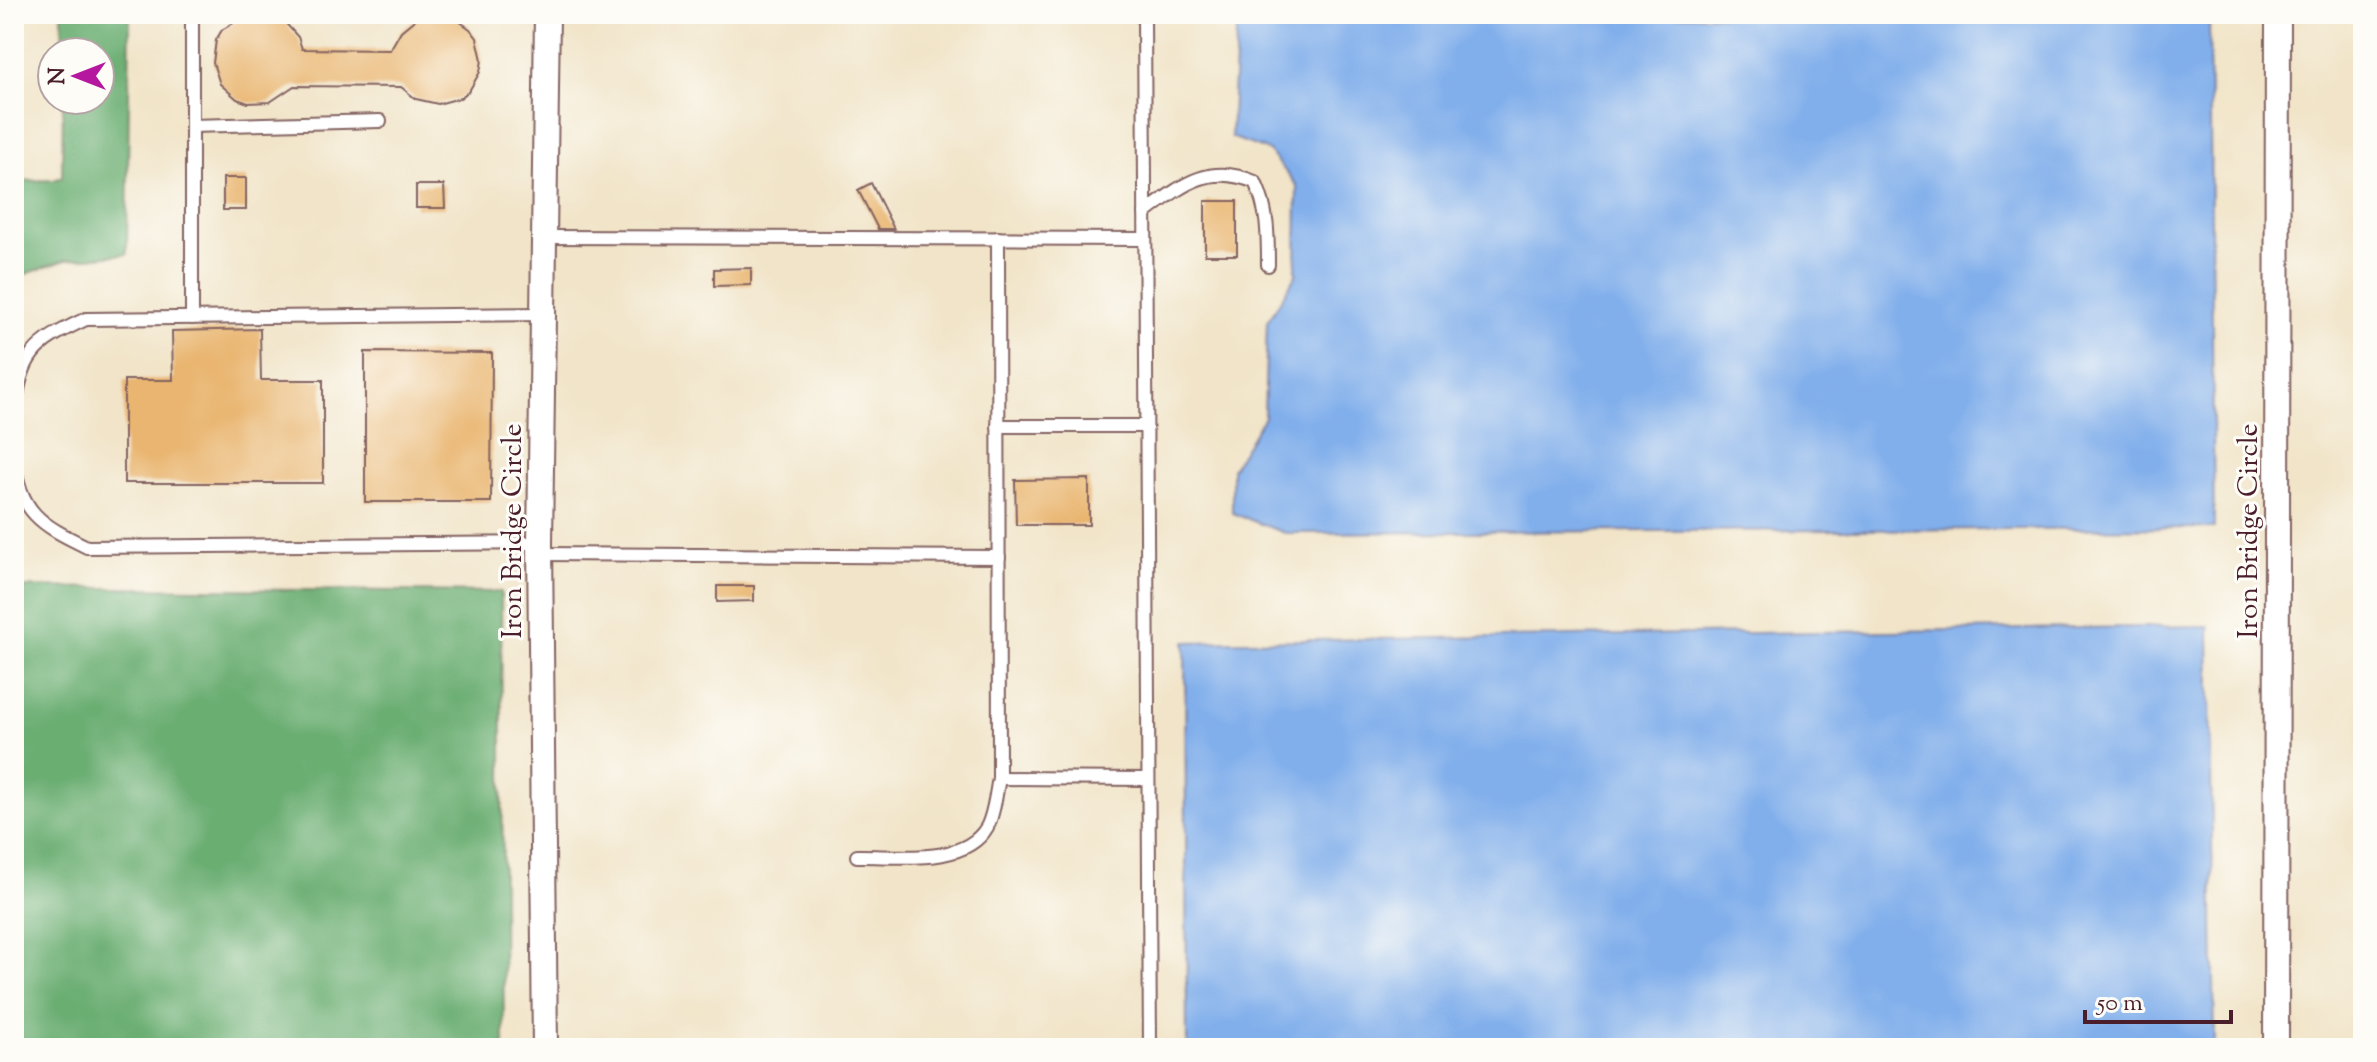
<svg xmlns="http://www.w3.org/2000/svg" width="2377" height="1062" font-family="'Sorts Mill Goudy',serif">
<rect width="100%" height="100%" fill="#fdfcf7"/>
<filter id="ink" filterUnits="userSpaceOnUse"><feTurbulence type="fractalNoise" baseFrequency=".0125" numOctaves="2"/><feDisplacementMap in="SourceGraphic" scale="16" xChannelSelector="R" yChannelSelector="G"/><feConvolveMatrix kernelMatrix="1 2 1 2 8 2 1 2 1" color-interpolation-filters="sRGB"/></filter>
<filter id="wash" filterUnits="userSpaceOnUse"><feTurbulence type="fractalNoise" baseFrequency=".006" numOctaves="4" result="noise"/><feDisplacementMap in="SourceGraphic" scale="32" xChannelSelector="R" yChannelSelector="G"/><feGaussianBlur stdDeviation="1.8" result="paint"/><feColorMatrix in="noise" values="0 0 0 0 0 0 0 0 0 0 0 0 0 0 0 0 0 1.4 0 .05"/><feComposite in="paint" operator="in"/></filter>
<g filter="url(#wash)">
<rect width="100%" height="100%" fill="#f1e4c8"/>
<g fill="#6bae72" stroke="#5a664e" stroke-width="2">
<polygon points="62,14 130,14 127,254 66,260 14,278 14,181 54,180 62,177 63,100 100,100 100,52 63,52"/>
<polygon points="14,587 501,592 504,1048 14,1048"/>
</g>
<g fill="#81afeb" stroke="#66678b" stroke-width="2">
<polygon points="2209,14 2214,528 1285,533 1232,513 1232,469 1264,417 1267,322 1296,275 1297,186 1269,151 1231,137 1237,17"/>
<polygon points="2209,626 2215,1048 1187,1048 1185,642"/>
</g>
<g id="blocks">
<g fill="#e9b56f">
<polygon points="248,14 266,14 283,20 298,37 302,49 390,50 401,31 418,17 434,14 452,16 470,29 477,38 482,60 480,72 469,91 460,98 438,104 416,99 401,87 294,86 270,102 248,103 237,99 220,84 213,63 216,40 222,30"/>
<rect x="223" y="178" width="23" height="32"/>
<polygon points="871,183 894,229 878,229 858,190"/>
<polygon points="416,185 444,185 445,208 416,208"/>
<rect x="1205" y="201" width="32" height="54"/>
<polygon points="751,268 751,285 714,286 714,269"/>
<polygon points="260,329 261,380 323,380 323,483 124,483 124,380 173,380 172,331"/>
<polygon points="365,352 492,353 491,502 365,502"/>
<polygon points="1089,479 1089,525 1016,525 1015,480"/>
<polygon points="717,586 754,586 754,601 717,602"/>
</g>
</g>
</g>
<g filter="url(#ink)">
<use href="#blocks" fill-opacity="0" stroke="#846462" stroke-width="2"/>
<g fill="none" stroke-linecap="round" stroke-linejoin="round">
<g stroke="#846462" stroke-width="16">
<g id="lane">
<polyline points="192,14 192,318"/>
<polyline points="1144,14 1150,1048"/>
<polyline points="192,126 380,121"/>
<path d="M1145,213C1181,186 1208,162 1255,182C1268,209 1268,235 1268,265"/>
<polyline points="543,237 1145,239"/>
<path d="M14,414C22,354 32,344 86,319L542,314"/>
<polyline points="998,426 1146,426"/>
<path d="M14,459C19,512 41,525 87,547L540,543"/>
<polyline points="540,554 999,557"/>
<polyline points="999,778 1148,779"/>
<path d="M857,856C895,855 964,867 987,827C994,814 996,793 999,778L998,238"/>
</g>
</g>
<g stroke="#846462" stroke-width="28">
<g id="street">
<polyline points="545,1048 540,543 547,14"/>
<polyline points="2276,1048 2278,14"/>
</g>
</g>
<use href="#lane" stroke="#fff" stroke-width="12"/>
<use href="#street" stroke="#fff" stroke-width="24"/>
</g>
</g>
<g text-anchor="middle" stroke-width="6" stroke-linejoin="round" paint-order="stroke">
<g font-size="28" fill="#4a1f2b" stroke="#fdfcf7">
<text transform="translate(511 531) rotate(-90)" y="10">Iron Bridge Circle</text>
<text transform="translate(2247 531) rotate(-90)" y="10">Iron Bridge Circle</text>
</g>
</g>
<rect width="2377" height="1062" fill="none" stroke="#fdfcf7" stroke-width="48"/>
<g transform="translate(76 76) rotate(270)"><circle r="38" fill="#fdfcf7" stroke="#b5a4a5" stroke-width="2"/>
<path d="M0-6L14 30L0 20L-14 30Z" fill="#b5179e"/>
<text y="-12" font-size="22" font-weight="bold" text-anchor="middle" fill="#4a1f2b">N</text>
</g>
<path d="M2085 1010v12h146v-12" fill="none" stroke="#4a1f2b" stroke-width="4"/>
<text x="2097" y="1010" font-size="24" fill="#4a1f2b" stroke="#fdfcf7" stroke-width="6" paint-order="stroke">50 m</text>
</svg>
